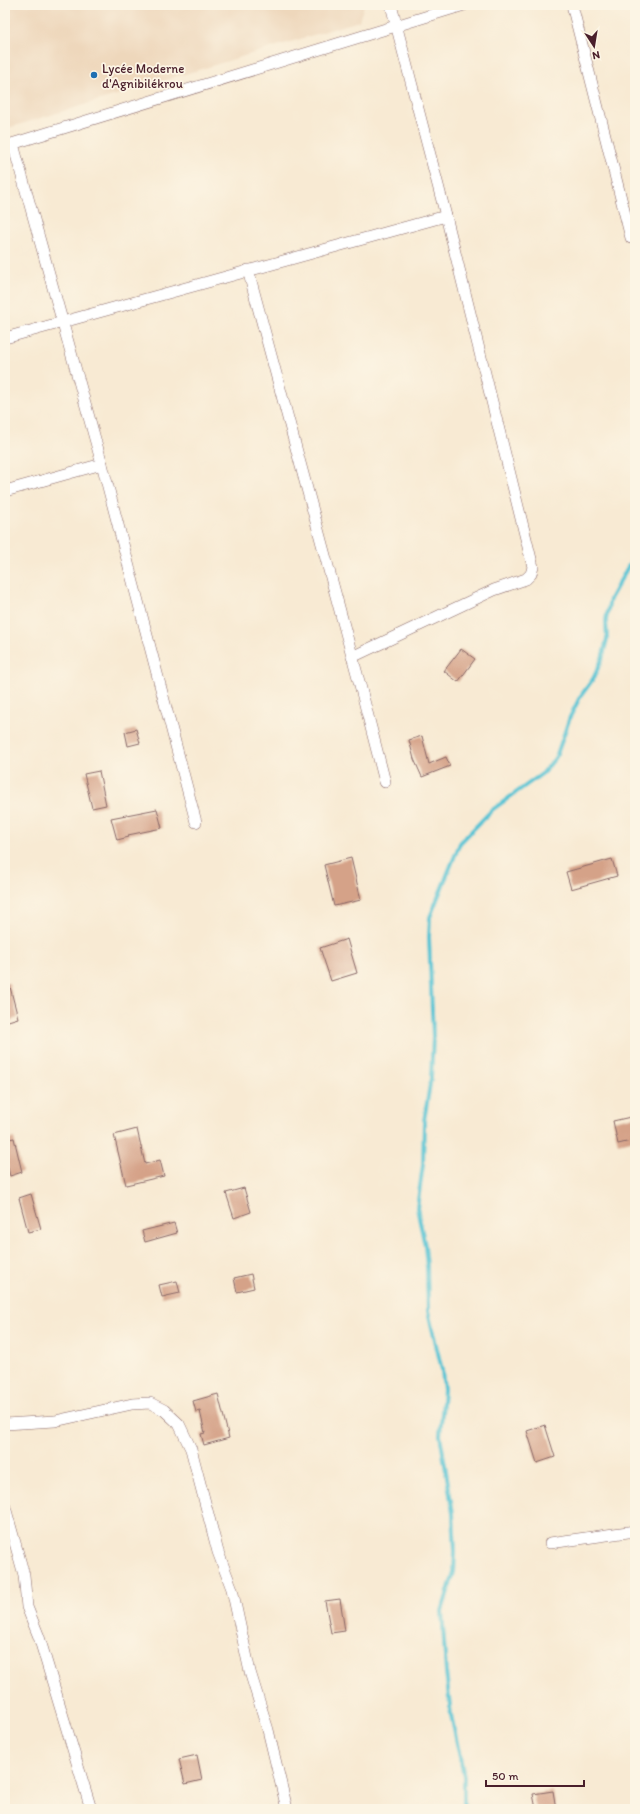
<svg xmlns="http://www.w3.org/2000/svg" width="640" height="1814" font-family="Itim,sans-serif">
<rect width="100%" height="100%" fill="#fcf5e5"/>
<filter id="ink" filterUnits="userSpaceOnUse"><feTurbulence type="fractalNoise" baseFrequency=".025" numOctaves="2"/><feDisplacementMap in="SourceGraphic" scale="8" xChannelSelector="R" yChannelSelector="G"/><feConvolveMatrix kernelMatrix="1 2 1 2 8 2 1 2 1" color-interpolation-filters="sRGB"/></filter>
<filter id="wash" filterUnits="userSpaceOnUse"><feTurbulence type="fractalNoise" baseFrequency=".012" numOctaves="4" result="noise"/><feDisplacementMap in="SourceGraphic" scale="16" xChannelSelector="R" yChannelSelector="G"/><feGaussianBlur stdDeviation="0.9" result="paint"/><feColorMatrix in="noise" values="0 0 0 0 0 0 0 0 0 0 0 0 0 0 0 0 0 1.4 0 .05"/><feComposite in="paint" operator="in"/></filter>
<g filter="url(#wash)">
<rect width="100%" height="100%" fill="#f8ead3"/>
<polygon fill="#eed7bb" points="5,5 364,5 359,21 5,129"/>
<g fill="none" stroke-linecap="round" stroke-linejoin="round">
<polyline stroke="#59c4d4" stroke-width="4" points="464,1809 464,1776 451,1715 446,1672 442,1611 454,1572 455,1552 453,1513 440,1435 444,1390 442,1370 428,1311 427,1267 425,1246 417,1208 423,1165 424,1121 431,1078 433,1037 429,937 430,917 460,843 492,810 543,773 556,757 570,717 580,697 593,679 602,659 607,639 606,620 610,599 635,554"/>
</g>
<g id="blocks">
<g fill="#d5a288">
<polygon points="461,649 475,659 458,682 444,671"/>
<polygon points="136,729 140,743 128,746 125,732"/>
<polygon points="422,736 429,764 446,757 450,766 422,777 414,759 409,740"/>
<polygon points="99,771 106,805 92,808 84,774"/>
<polygon points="157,809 162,828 128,835 129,837 117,840 111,818"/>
<polygon points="351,858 361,900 334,906 324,865"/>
<polygon points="612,859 617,876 571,889 566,872"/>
<polygon points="347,939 357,973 331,981 320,948"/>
<polygon points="5,983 9,983 18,1018 5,1022"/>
<polygon points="635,1116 635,1140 618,1144 613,1121"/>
<polygon points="137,1129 145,1164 160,1160 164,1176 126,1185 114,1135"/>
<polygon points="14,1138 22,1172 10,1176 5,1156 5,1140"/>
<polygon points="244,1188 251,1212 234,1218 226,1193"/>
<polygon points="31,1194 41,1229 28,1232 19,1198"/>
<polygon points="174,1223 177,1233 145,1242 142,1231"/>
<polygon points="251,1274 254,1288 237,1292 234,1278"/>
<polygon points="177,1281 180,1293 162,1297 159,1285"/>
<polygon points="218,1394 229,1438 204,1445 201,1434 205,1433 200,1411 196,1412 193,1401"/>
<polygon points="545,1425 555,1457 537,1463 527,1431"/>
<polygon points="340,1599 345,1631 331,1633 325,1601"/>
<polygon points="197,1755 202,1780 185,1784 179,1759"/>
<polygon points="553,1791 556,1809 536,1809 533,1794"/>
</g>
</g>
</g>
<g filter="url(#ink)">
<use href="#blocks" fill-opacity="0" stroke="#876666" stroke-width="1"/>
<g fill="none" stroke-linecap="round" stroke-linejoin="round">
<g stroke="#876666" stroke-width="12">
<g id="minor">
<polyline points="572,5 631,238"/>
<polyline points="13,144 102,464 196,822"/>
<polyline points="5,146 464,5"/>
<polyline points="248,270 360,685 385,782"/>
<polyline points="5,338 446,216"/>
<polyline points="5,491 102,464"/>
<polyline points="352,657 494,590 526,579 531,574 533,567 446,216 391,5"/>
<polyline points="5,1424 55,1421 132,1404 150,1403 164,1410 179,1424 191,1449 218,1552 232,1589 250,1672 268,1730 287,1809"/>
<polyline points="5,1507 24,1575 27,1607 39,1637 91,1809"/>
<polyline points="550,1543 635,1531"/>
</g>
</g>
<use href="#minor" stroke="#fff" stroke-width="11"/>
</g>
</g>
<circle fill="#1f6fb2" stroke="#fcf5e5" stroke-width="1.5" cx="94" cy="75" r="4"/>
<g text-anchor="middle" stroke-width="3.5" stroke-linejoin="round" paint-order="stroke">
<g font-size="13" fill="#4a1f2b" stroke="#fcf5e5" text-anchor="start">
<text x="102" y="73">Lycée Moderne<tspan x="102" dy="15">d'Agnibilékrou</tspan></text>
</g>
</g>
<rect width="640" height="1814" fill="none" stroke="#fcf5e5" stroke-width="20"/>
<g transform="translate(594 46) rotate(168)" stroke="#fcf5e5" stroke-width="3" paint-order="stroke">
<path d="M0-3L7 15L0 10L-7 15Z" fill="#4a1f2b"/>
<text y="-6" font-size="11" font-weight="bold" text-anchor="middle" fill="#4a1f2b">N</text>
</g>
<path d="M486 1780v6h98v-6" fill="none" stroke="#4a1f2b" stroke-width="2"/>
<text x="492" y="1780" font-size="12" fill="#4a1f2b" stroke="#fcf5e5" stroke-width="3" paint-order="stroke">50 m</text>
</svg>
